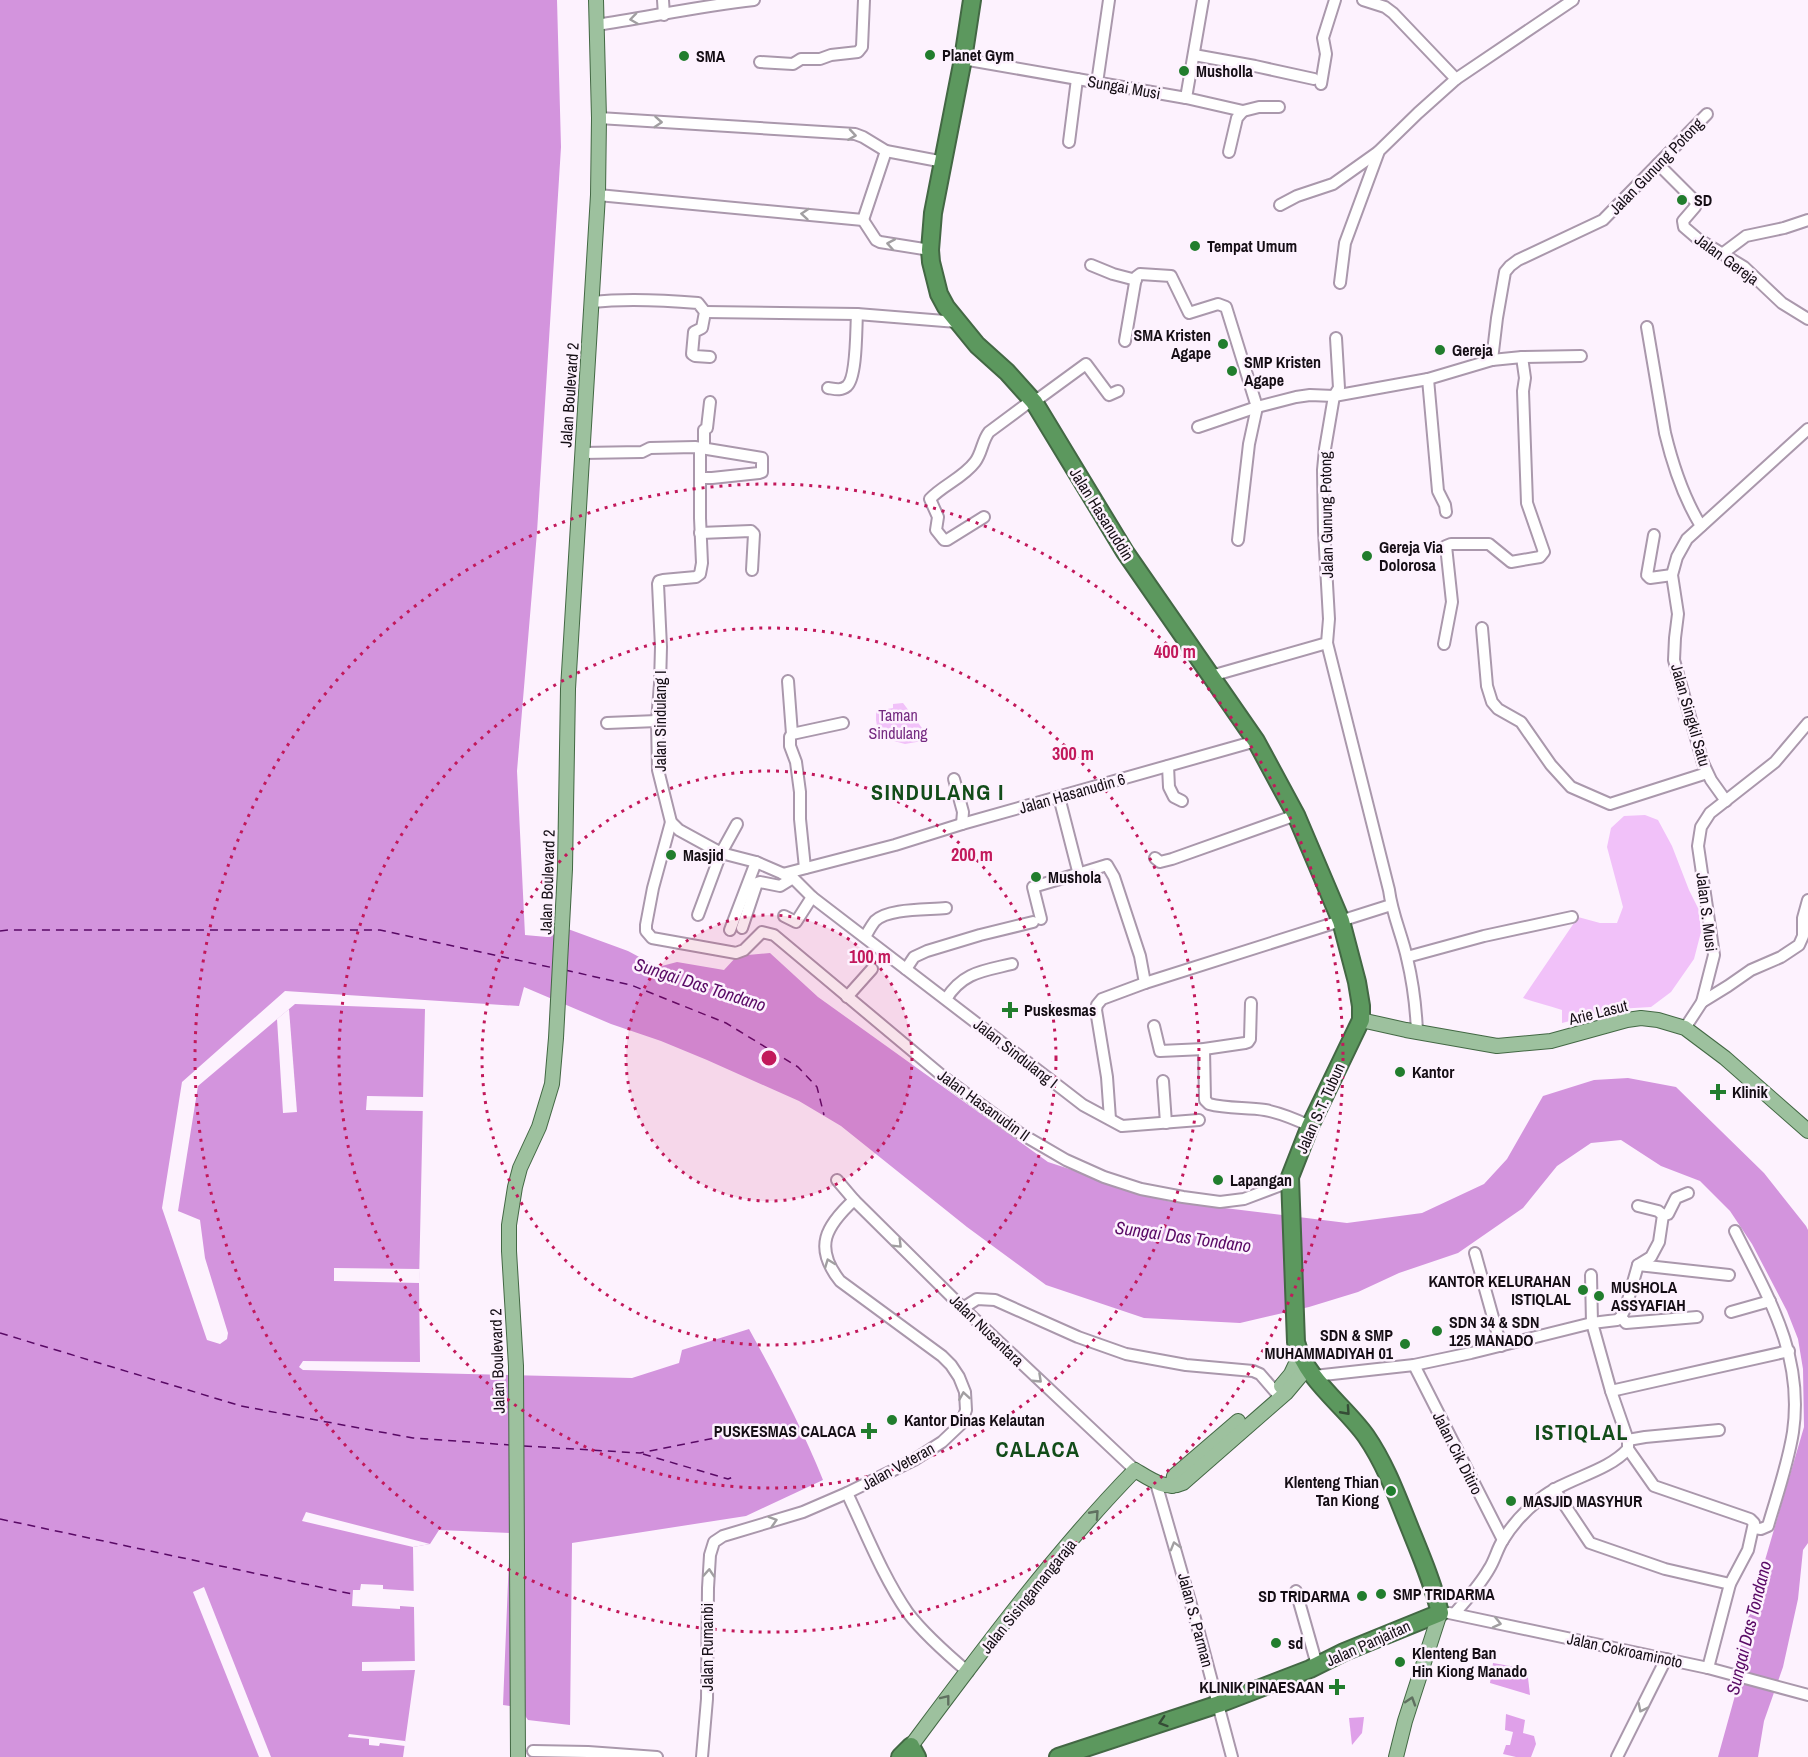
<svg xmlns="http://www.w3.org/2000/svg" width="1808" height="1757" font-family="'Archivo Narrow',sans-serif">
<rect width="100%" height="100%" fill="#fdf2fe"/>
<g fill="#f1c1f9">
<polygon points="903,703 925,732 928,740 905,744 879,737 876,720 876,711 893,708 893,704"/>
<path d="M1645,815L1658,820L1672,846L1689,890L1699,910L1701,932L1694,959L1671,992L1651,1007L1617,1009L1562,1023V1010C1549,1005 1536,1003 1523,998L1578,917L1600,923H1617L1623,907L1607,847L1611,828L1624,816Z"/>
</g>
<g fill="#dfa0e9">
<polygon points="1493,1663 1527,1669 1530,1695 1490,1683"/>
<polygon points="1506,1714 1525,1720 1523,1733 1534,1736 1536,1744 1531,1757 1516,1757 1503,1754 1506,1745 1510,1745 1513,1732 1505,1730"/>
<polygon points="1364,1717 1362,1733 1352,1745 1349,1718"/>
</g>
<path fill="#d394dd" d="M0,0H557L561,147L537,532L517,771L525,935L547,937L557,925L628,951L658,967L677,962L724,970L737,956L770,953L818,997L1048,1162L1167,1201L1347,1223L1422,1213L1484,1184L1507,1159L1543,1096L1594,1080L1628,1078L1676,1087L1764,1173L1806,1226L1808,1230V1543L1803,1550L1798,1599L1783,1667L1764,1721L1758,1757H1718L1736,1692L1737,1662L1744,1632L1804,1427L1803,1369L1798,1339L1787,1311L1752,1244L1730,1211L1700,1181L1661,1166L1621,1140L1591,1143L1557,1166L1523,1208L1458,1253L1399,1273L1358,1292L1309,1307L1240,1323L1144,1318L1046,1285L967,1227L841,1126L799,1101L707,1060L661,1041L611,1024L524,987L519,1006L285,991L182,1082L162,1208L207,1340L220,1344L227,1339L228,1333L205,1258L200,1220L178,1211L198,1086L295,1004L425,1009L419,1283L420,1362L303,1361L299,1367L303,1370L632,1378L679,1363L682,1350L749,1329C776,1378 802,1428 823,1480L746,1516L572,1543L570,1725L528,1720L519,1707L503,1705L510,1533L439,1530L430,1544L413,1547L415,1670L403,1757H0Z"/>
<g fill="#fdf2fe">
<polygon points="289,1009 297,1112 283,1113 277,1019"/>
<polygon points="367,1096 424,1097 424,1111 366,1110"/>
<polygon points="334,1268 420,1269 419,1283 334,1281"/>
<polygon points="306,1512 430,1544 413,1547 302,1521"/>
<polygon points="361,1584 383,1585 383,1589 415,1591 414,1607 400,1606 400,1609 352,1606 353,1590 360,1590"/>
<polygon points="204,1587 271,1757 259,1757 193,1592"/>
<polygon points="415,1661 415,1670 362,1671 362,1662"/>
<polygon points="349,1734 405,1741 405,1746 380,1743 379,1746 369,1745 369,1739 348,1737"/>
</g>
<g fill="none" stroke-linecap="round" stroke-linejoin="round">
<g stroke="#590965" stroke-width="1.5" stroke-dasharray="8 6" stroke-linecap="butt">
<polyline points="0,931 9,930 380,930 554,968"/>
<polyline points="565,970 631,985 726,1023 798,1067 817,1087 824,1115"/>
<polyline points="0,1333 241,1406 413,1438 510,1445"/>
<polyline points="524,1446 640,1453 715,1438"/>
<polyline points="643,1454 728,1479 733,1477"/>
<polyline points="0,1519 352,1594"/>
</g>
<g stroke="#aa98ac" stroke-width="14">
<g id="minor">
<polyline points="663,0 664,15"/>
<polyline points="1363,0 1385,7 1393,13 1456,79 1573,0"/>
<path d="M596,25C649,17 701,6 754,0"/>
<polyline points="1194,55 1255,66 1314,79"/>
<polyline points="963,59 1186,98 1203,0"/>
<polyline points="760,62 793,64 801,59 820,59 831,55 858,52 862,47 864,0"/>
<polyline points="1097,83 1109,0"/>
<polyline points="1321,84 1326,54 1323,38 1335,0"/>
<polyline points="1186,98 1243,111 1259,107 1279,107"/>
<polyline points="599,118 855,134 863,137 886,151 944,162"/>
<polyline points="1069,142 1077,79"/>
<polyline points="1229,152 1237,118 1243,111"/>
<polyline points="1658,164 1696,202 1695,207 1683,221 1684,227 1698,239 1744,267 1782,303 1808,319"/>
<polyline points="598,195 863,220"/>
<polyline points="1280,205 1297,196 1333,184 1378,152"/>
<polyline points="863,220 876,240 880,242 930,250"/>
<polyline points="863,220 886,151"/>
<polyline points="1722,254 1746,236 1784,228 1808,220"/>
<polyline points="1091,265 1113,274 1136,280"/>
<polyline points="1340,283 1345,243 1379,151 1418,113 1456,79"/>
<path d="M592,302C627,298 663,300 698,303L705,312L702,328L694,332L692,354L695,356L710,357"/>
<polyline points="705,312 857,314 957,322"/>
<path d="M1647,327L1665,433C1673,466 1683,497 1701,526"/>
<polyline points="1125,341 1136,277 1140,274 1171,276 1189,313 1218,304 1226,307 1257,407 1249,444 1238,540"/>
<polyline points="1522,357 1581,356"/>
<polyline points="1492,360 1497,318 1505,272 1510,266 1518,260 1603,220 1707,114"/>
<polyline points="1428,379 1438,491 1445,505 1446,512"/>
<path d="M828,388C835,389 841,391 847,386C857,377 856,328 857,314"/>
<polyline points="710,402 707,428 704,430 704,445 700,449 700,518 702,563 700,574 696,577 663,580 659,581 658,584 661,647 660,684 657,721 658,770 671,822 679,830 721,853 756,862 793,878 812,897 1061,1088 1083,1105 1122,1126 1199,1120"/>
<polyline points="1034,402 1086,364 1109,395 1118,391"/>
<polyline points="1198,427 1257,407 1296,397 1310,395 1334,396 1428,379 1492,360 1522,357 1525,378 1523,391 1527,503 1544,552 1540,557 1511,562 1489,544 1451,544 1446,546 1452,602 1444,644"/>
<polyline points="582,453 642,452 650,448 695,447 762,458 762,472 759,473 712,478 701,478"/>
<path d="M984,517L947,540H944L936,530L938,517L930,499C943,485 963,478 975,462C982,453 982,441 989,432L1032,400"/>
<polyline points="700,533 751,531 754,534 752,570"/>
<polyline points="1654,535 1647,575 1650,578 1672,575"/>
<polyline points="1482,628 1487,686 1492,702 1498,709 1521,722 1551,765 1571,787 1610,804 1707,773"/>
<path d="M1327,643L1389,890C1392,914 1402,935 1407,958C1413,983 1416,1007 1417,1032"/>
<polyline points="1211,676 1327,643 1329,619 1324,531 1323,470 1325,449 1334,396 1339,388 1336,338"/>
<polyline points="788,681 792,734"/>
<polyline points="607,723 657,721"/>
<polyline points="1168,766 1169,787 1174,797 1182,801"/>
<polyline points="954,779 963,812 962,824"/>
<polyline points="1059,797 1078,871 1081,873 1107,865 1114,877 1140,956 1145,983"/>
<polyline points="1726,801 1711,780 1703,763 1674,660 1675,638 1678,614 1672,575 1677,557 1687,539 1808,429"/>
<polyline points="671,822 653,888 646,925 646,931 652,938 736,953 744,950 762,932 774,935 946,1079 1018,1132 1066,1160 1104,1177 1141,1189 1183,1197 1220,1202 1244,1199 1289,1182"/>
<polyline points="1155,858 1160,862 1172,859 1296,815"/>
<polyline points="805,868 800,819 800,792 796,762 790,746 790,737 792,734 843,723"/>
<polyline points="783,874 895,845 962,824 1256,741"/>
<polyline points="698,915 721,853 737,824"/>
<polyline points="784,916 796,922 812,897"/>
<polyline points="1041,919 1033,887 1077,874 1079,872"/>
<polyline points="742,928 757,883 760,882 780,886 793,878"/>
<polyline points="730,930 756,862"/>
<path d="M865,937C868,932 871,926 875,921C888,908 927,910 946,908"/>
<polyline points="1407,957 1484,936 1572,917"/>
<polyline points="906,969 914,957 927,951 980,935 1033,922"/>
<polyline points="847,997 872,969"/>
<path d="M946,999C963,972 983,971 1012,964"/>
<polyline points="1702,1002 1728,986 1751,970 1781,957 1799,945 1803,936 1803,918 1808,900"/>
<polyline points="1154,1026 1160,1051 1204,1049 1245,1043 1248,1042 1250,1039 1251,1003"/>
<polyline points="1685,1028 1702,1002 1714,955 1698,846 1701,827 1710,813 1775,762 1808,723"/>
<path d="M1204,1049L1205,1100L1209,1104C1227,1109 1247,1107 1265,1110C1281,1113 1295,1119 1310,1126"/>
<polyline points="1163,1081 1166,1123"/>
<polyline points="1110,1119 1107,1077 1096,1010 1097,1005 1102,999 1145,983 1391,905"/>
<polyline points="837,1180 854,1200 963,1308 1135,1470"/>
<polyline points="1663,1215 1668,1214 1676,1198 1688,1193"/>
<path d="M1735,1231C1768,1297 1804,1355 1793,1432C1788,1464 1777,1495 1768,1526L1761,1529L1754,1528"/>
<polyline points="1475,1253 1501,1346"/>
<polyline points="1638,1265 1729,1275"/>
<polyline points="963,1308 977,1299 995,1300 1078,1337 1126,1354 1186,1365 1253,1371 1260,1374 1280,1397"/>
<polyline points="1731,1312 1770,1301"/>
<polyline points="1621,1317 1626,1323 1697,1317"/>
<polyline points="1414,1365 1503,1540"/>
<polyline points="1314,1376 1414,1365 1471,1353 1592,1323 1617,1320 1621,1317 1626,1307 1638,1265 1651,1257 1659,1242 1663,1215 1658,1211 1638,1206"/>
<polyline points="1611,1391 1789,1351"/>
<polyline points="1628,1440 1645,1437 1719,1430"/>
<polyline points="1628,1449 1654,1486 1750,1519 1754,1523 1748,1550 1730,1584 1708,1668"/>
<polyline points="1156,1483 1198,1629 1232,1757"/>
<polyline points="1554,1489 1590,1543 1665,1569 1730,1584"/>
<path d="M847,1493C866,1533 883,1577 908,1613C924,1634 948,1655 968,1672"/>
<polyline points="1296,1591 1317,1665"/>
<polyline points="1449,1613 1708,1668 1808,1695"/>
<path d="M1455,1613C1467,1599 1480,1585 1489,1569C1495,1560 1497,1549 1503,1540C1512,1525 1526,1510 1540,1499C1566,1478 1606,1473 1628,1449V1440L1611,1391L1592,1323L1591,1275"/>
<polyline points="533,1751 588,1752 657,1757"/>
<path d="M702,1757L707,1699L708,1588L710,1555L714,1542L723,1536L803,1512L847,1493L914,1460L942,1442L961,1424L966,1410L965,1392L959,1377L951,1365L942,1356L840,1281C813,1247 826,1226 854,1200"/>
<polyline points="1617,1757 1666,1659"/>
</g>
</g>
<g stroke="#436844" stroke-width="16">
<g id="major">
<polyline points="1361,1020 1406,1030 1497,1046 1551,1041 1627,1020 1641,1018 1658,1020 1685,1028 1725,1058 1808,1131"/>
<polyline points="1281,1386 1291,1374 1300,1355"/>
<polyline points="1172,1486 1174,1476 1238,1421"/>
<path d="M911,1746C981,1652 1054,1553 1135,1470C1150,1479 1166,1491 1183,1483L1286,1393L1307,1368"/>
<polyline points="518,1757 516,1366 509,1251 509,1225 515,1187 520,1168 539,1127 552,1084 556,1038 565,869 568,689 598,195 599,118 596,0"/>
<polyline points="1396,1757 1405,1721 1440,1613"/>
</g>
</g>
<g stroke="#436844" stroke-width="20">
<g id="highway">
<path d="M972,0L963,59L933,213L930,250L931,262L939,294L946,307L977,345L1007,372L1034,402L1125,552L1256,741L1296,815L1341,921L1357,982L1361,1006V1020L1310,1126L1290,1177L1296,1342C1306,1380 1344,1405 1366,1436C1386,1465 1398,1499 1411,1531C1422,1558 1433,1584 1440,1613L1344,1652L1310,1669L1219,1704L1058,1757"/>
<polyline points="900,1757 911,1746 917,1757"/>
</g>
</g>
<use href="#minor" stroke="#fff" stroke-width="10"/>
<use href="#major" stroke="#9dc19e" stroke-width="14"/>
<use href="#highway" stroke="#5c985e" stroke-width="16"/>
</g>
<defs><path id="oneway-chevron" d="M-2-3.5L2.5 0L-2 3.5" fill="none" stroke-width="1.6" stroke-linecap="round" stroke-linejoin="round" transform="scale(1.5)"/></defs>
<g stroke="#a19fa1">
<use href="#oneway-chevron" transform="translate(634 19) rotate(172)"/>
<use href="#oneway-chevron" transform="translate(658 122) rotate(4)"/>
<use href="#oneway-chevron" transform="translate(852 135) rotate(9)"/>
<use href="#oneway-chevron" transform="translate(805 214) rotate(-175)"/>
<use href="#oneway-chevron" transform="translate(891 244) rotate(-170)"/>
<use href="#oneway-chevron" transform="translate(898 1244) rotate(45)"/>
<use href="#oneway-chevron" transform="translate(829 1263) rotate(-111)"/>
<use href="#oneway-chevron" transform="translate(1038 1379) rotate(43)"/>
<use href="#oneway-chevron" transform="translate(964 1396) rotate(-99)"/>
<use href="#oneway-chevron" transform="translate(773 1521) rotate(-17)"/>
<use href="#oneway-chevron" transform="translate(1175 1546) rotate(-106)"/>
<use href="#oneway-chevron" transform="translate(709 1573) rotate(-86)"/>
<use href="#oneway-chevron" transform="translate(1497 1623) rotate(13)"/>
<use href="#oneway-chevron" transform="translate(1642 1708) rotate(116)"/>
</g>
<g stroke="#354c36">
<use href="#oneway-chevron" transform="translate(1346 1411) rotate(48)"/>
<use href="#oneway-chevron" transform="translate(1163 1722) rotate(162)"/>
</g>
<g stroke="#607060">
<use href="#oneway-chevron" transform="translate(1095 1514) rotate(-48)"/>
<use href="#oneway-chevron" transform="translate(946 1699) rotate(-52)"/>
<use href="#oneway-chevron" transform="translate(1411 1701) rotate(-72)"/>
</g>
<circle cx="769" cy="1058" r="143" fill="#c2185b" fill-opacity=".12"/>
<g fill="none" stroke="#c2185b" stroke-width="3" stroke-dasharray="3 6">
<circle cx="769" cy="1058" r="143"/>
<circle cx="769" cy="1058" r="287"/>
<circle cx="769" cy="1058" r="430"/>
<circle cx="769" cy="1058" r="574"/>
</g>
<g fill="#217d2d" stroke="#fdf2fe" stroke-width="2">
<circle cx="930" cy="55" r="6"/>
<circle cx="684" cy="56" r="6"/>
<circle cx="1184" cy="71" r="6"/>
<circle cx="1682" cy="200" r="6"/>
<circle cx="1195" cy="246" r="6"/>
<circle cx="1223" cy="344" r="6"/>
<circle cx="1440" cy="350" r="6"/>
<circle cx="1232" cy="371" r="6"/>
<circle cx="1367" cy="556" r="6"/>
<circle cx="671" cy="855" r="6"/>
<circle cx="1036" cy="877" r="6"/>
<path d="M1007 1001h6v6h6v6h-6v6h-6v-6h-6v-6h6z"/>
<circle cx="1400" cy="1072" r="6"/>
<path d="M1715 1083h6v6h6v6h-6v6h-6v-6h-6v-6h6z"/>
<circle cx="1218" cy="1180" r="6"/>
<circle cx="1583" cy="1290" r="6"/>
<circle cx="1599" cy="1296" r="6"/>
<circle cx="1437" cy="1331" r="6"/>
<circle cx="1405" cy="1344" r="6"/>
<circle cx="892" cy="1420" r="6"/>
<path d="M866 1422h6v6h6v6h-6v6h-6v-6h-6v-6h6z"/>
<circle cx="1391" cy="1491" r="6"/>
<circle cx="1511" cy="1501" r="6"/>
<circle cx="1381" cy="1594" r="6"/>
<circle cx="1362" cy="1596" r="6"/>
<circle cx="1276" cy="1643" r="6"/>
<circle cx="1400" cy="1662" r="6"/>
<path d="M1334 1678h6v6h6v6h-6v6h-6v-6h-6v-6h6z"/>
</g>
<g text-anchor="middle" stroke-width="5" stroke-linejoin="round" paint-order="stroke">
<g font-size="16" font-weight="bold" fill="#150e15" stroke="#fdf2fe" text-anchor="start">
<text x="942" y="61">Planet Gym</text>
<text x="696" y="62">SMA</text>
<text x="1196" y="77">Musholla</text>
<text x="1694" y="206">SD</text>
<text x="1207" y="252">Tempat Umum</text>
<text x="1211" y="341" text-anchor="end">SMA Kristen<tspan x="1211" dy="18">Agape</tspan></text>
<text x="1452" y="356">Gereja</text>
<text x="1244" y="368">SMP Kristen<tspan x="1244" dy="18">Agape</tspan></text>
<text x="1379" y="553">Gereja Via<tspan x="1379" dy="18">Dolorosa</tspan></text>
<text x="683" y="861">Masjid</text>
<text x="1048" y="883">Mushola</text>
<text x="1024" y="1016">Puskesmas</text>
<text x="1412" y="1078">Kantor</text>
<text x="1732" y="1098">Klinik</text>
<text x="1230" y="1186">Lapangan</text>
<text x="1571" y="1287" text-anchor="end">KANTOR KELURAHAN<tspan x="1571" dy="18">ISTIQLAL</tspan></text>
<text x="1611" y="1293">MUSHOLA<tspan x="1611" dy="18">ASSYAFIAH</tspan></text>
<text x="1449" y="1328">SDN 34 &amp; SDN<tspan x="1449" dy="18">125 MANADO</tspan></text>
<text x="1393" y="1341" text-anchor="end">SDN &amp; SMP<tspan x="1393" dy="18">MUHAMMADIYAH 01</tspan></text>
<text x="904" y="1426">Kantor Dinas Kelautan</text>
<text x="856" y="1437" text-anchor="end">PUSKESMAS CALACA</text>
<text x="1379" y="1488" text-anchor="end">Klenteng Thian<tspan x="1379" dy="18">Tan Kiong</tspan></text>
<text x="1523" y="1507">MASJID MASYHUR</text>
<text x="1393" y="1600">SMP TRIDARMA</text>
<text x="1350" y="1602" text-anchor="end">SD TRIDARMA</text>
<text x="1288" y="1649">sd</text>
<text x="1412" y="1659">Klenteng Ban<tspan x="1412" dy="18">Hin Kiong Manado</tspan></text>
<text x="1324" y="1693" text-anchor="end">KLINIK PINAESAAN</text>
</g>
<g font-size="16" fill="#150e15" stroke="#fdf2fe">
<text transform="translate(1124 87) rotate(10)" y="6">Sungai Musi</text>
<text transform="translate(1656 166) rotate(-46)" y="6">Jalan Gunung Potong</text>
<text transform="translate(1727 259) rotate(36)" y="6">Jalan Gereja</text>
<text transform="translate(569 395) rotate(-86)" y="6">Jalan Boulevard 2</text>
<text transform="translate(1102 514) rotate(58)" y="6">Jalan Hasanuddin</text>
<text transform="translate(1326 515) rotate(-91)" y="6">Jalan Gunung Potong</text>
<text transform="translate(1691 715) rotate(74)" y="6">Jalan Singkil Satu</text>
<text transform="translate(660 721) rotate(-90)" y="6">Jalan Sindulang I</text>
<text transform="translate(1072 793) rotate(-16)" y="6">Jalan Hasanudin 6</text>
<text transform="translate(547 882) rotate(-88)" y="6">Jalan Boulevard 2</text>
<text transform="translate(1707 912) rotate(83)" y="6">Jalan S. Musi</text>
<text transform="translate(1598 1012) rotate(-14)" y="6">Arie Lasut</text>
<text transform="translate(1016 1053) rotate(38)" y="6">Jalan Sindulang I</text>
<text transform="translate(984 1105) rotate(36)" y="6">Jalan Hasanudin II</text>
<text transform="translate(1320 1108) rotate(-66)" y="6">Jalan S.T. Tubun</text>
<text transform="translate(987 1330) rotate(44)" y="6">Jalan Nusantara</text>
<text transform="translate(497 1361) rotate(-92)" y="6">Jalan Boulevard 2</text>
<text transform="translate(1458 1453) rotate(63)" y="6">Jalan Cik Ditiro</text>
<text transform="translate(898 1466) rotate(-29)" y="6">Jalan Veteran</text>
<text transform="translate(1028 1596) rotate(-51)" y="6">Jalan Sisingamangaraja</text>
<text transform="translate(1196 1620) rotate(75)" y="6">Jalan S. Parman</text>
<text transform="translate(1368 1643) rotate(-24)" y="6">Jalan Panjaitan</text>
<text transform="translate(707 1647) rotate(-90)" y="6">Jalan Rumanbi</text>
<text transform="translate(1625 1650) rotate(12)" y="6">Jalan Cokroaminoto</text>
</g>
<g font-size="16" fill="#752b81" stroke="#fdf2fe">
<text x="898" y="721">Taman<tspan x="898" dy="18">Sindulang</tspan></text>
</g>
<g font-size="18" font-style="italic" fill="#590965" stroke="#fdf2fe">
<text transform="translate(700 985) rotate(18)" y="6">Sungai Das Tondano</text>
<text transform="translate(1183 1237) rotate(8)" y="6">Sungai Das Tondano</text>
<text transform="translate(1749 1628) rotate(-76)" y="6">Sungai Das Tondano</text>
</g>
<g font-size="22" font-weight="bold" letter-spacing="1.5" fill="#124c19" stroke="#fdf2fe">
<text x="938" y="800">SINDULANG I</text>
<text x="1582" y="1440">ISTIQLAL</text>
<text x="1038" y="1457">CALACA</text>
</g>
</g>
<circle cx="769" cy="1058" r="9" fill="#c2185b" stroke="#fdf2fe" stroke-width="3"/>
<g font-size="18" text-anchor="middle" font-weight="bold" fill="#c2185b" stroke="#fdf2fe" stroke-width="5" stroke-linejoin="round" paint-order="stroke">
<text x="1175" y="658">400 m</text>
<text x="1073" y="760">300 m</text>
<text x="972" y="861">200 m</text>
<text x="870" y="963">100 m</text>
</g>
</svg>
